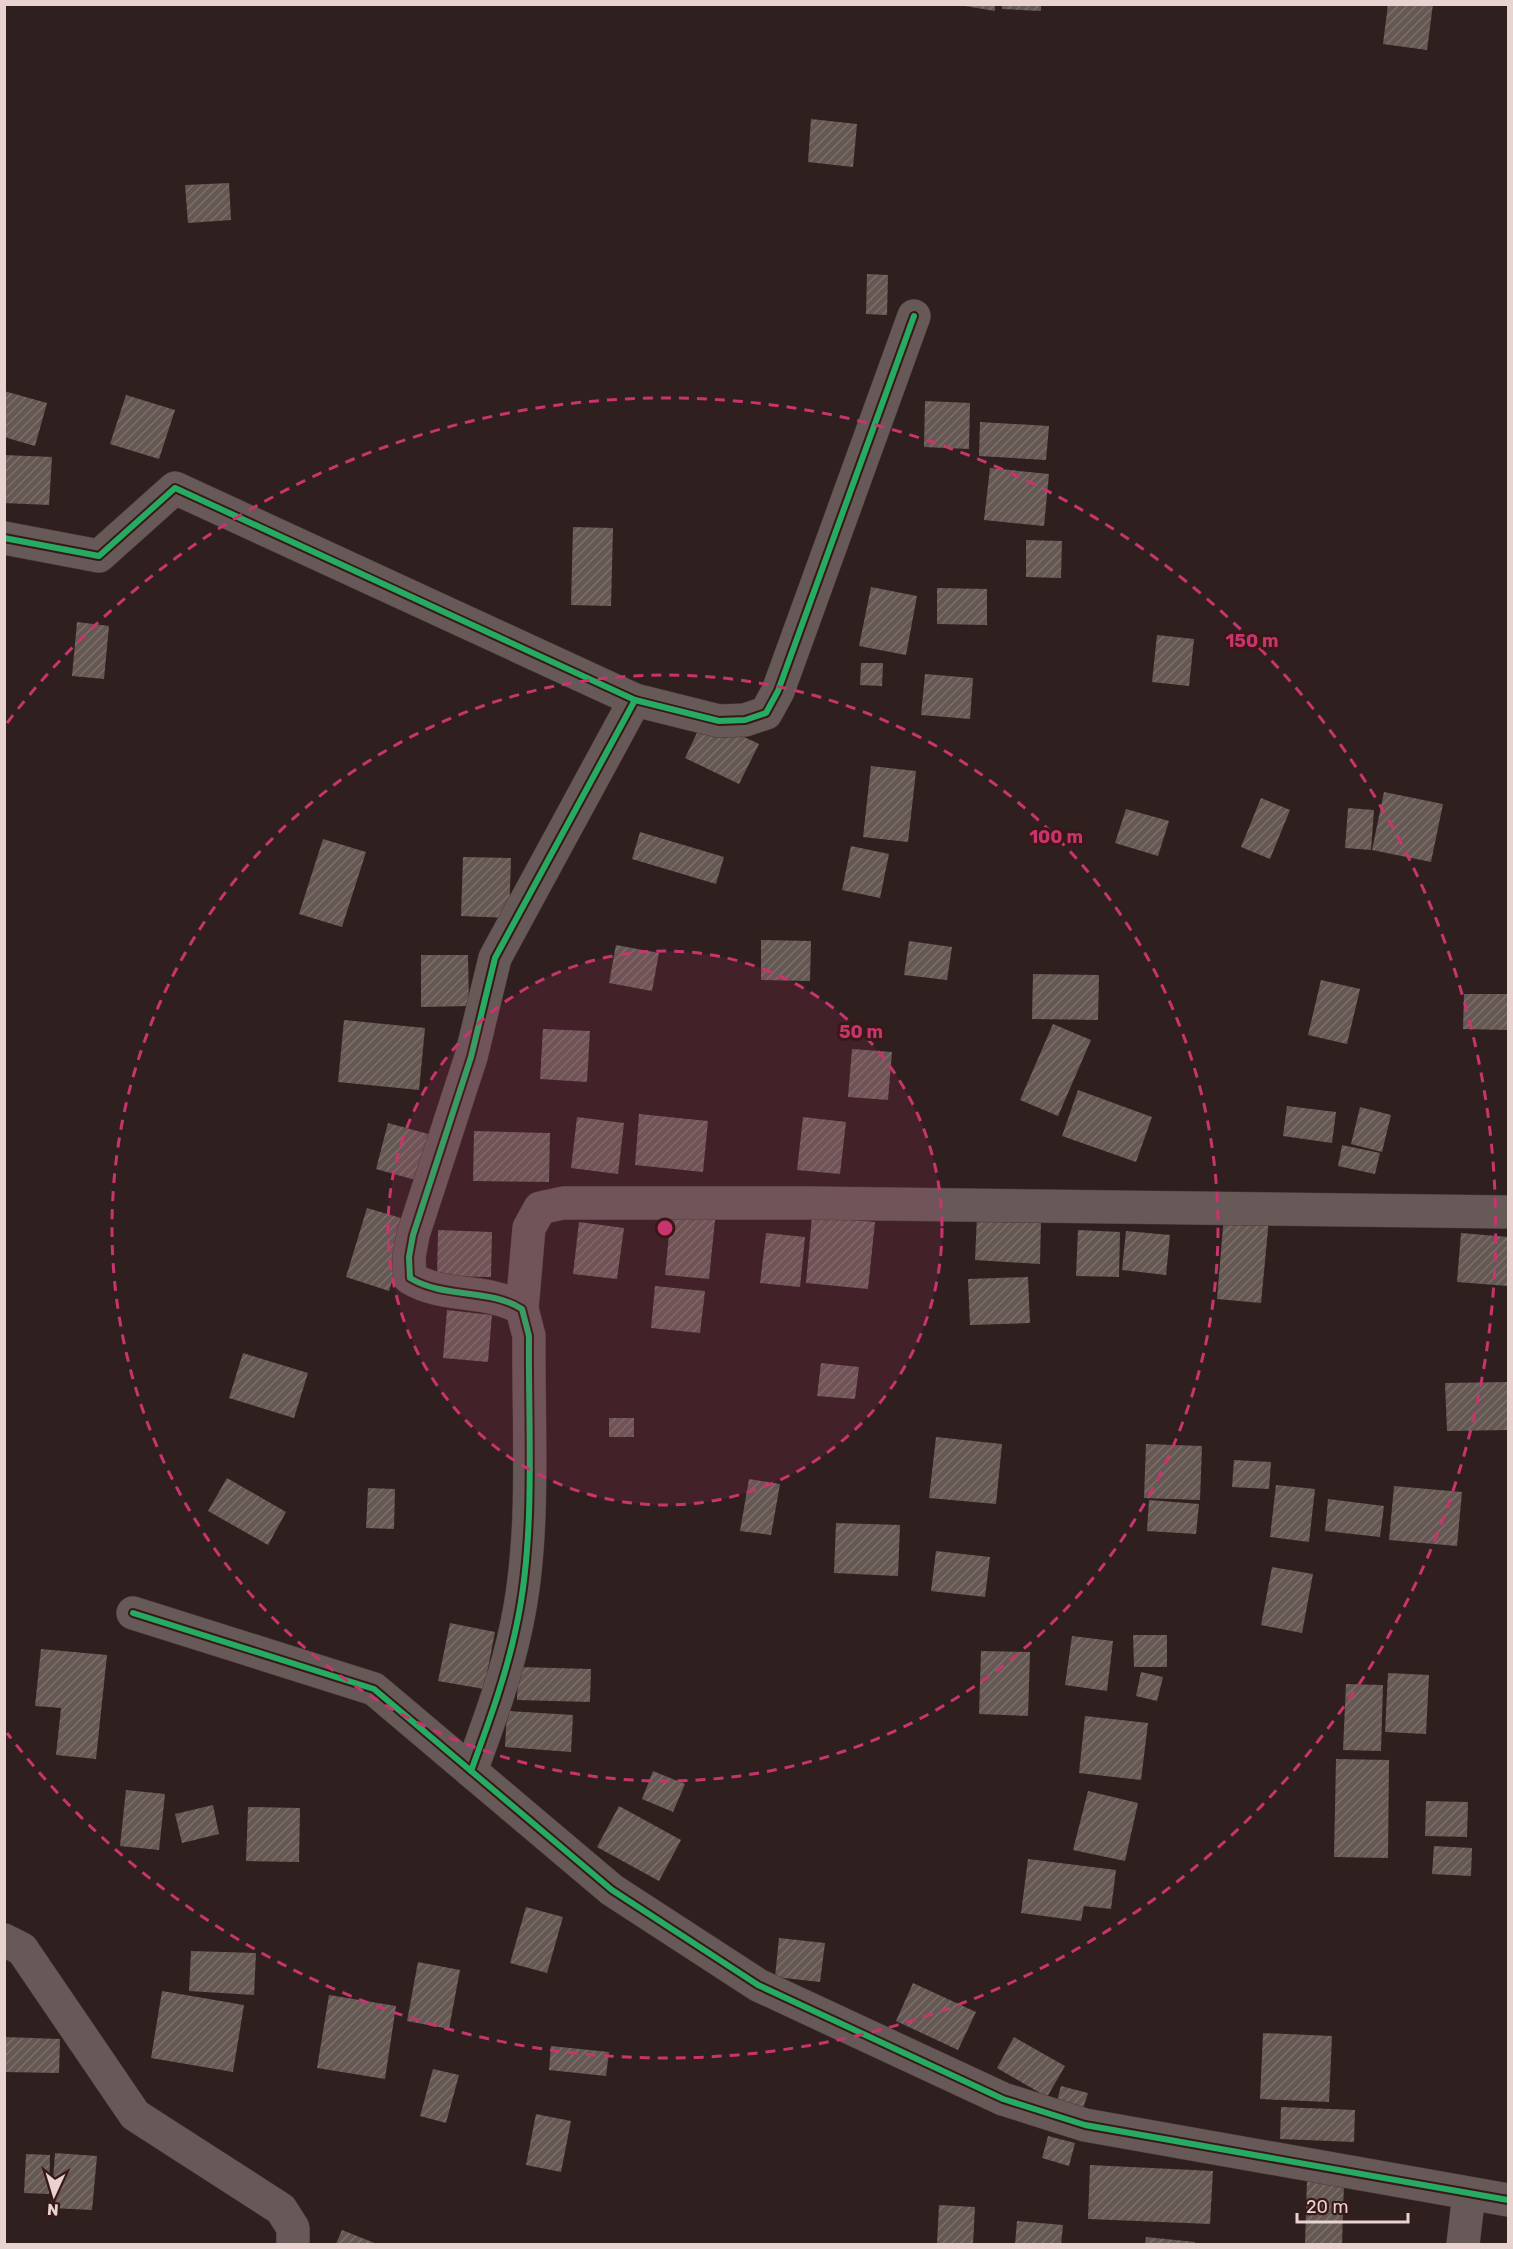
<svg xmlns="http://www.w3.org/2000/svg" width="1513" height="2249" font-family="Rubik,sans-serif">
<defs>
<pattern id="building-hatch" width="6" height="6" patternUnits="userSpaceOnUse" patternTransform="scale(1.5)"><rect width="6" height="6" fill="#655853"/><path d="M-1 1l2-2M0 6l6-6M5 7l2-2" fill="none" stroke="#7b6f6b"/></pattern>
</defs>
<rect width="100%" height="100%" fill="#301f1f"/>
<g fill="url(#building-hatch)">
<polygon points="953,4 995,4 995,11"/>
<polygon points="1002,4 1041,4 1041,11 1002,9"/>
<polygon points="1388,4 1433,4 1427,50 1383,44"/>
<polygon points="811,119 857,124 853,167 808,162"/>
<polygon points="229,183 231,220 188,223 185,185"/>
<polygon points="867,274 888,275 887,315 866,314"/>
<polygon points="4,391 47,403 35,446 4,437"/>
<polygon points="126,395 175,410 159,459 110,444"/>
<polygon points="925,401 970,403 969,449 924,447"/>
<polygon points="980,422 1049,426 1046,460 979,456"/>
<polygon points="4,455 52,457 49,505 4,503"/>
<polygon points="990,468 1049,474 1044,526 984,520"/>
<polygon points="573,527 613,528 611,606 571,605"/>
<polygon points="1026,540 1062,541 1061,578 1026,577"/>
<polygon points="871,587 917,596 906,655 859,646"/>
<polygon points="937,588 987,589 987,625 937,624"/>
<polygon points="77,622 109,626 104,679 72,676"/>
<polygon points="1157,635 1194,639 1189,686 1152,682"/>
<polygon points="861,663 883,663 882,686 860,685"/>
<polygon points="925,674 973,678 970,719 921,715"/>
<polygon points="704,718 759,744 739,784 685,758"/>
<polygon points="871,766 916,771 908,842 863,837"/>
<polygon points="1384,792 1443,804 1431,862 1372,850"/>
<polygon points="1261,798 1290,810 1270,859 1241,847"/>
<polygon points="1348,808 1374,810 1371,850 1345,848"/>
<polygon points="1126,809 1169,821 1158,856 1115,843"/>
<polygon points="640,832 724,857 716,884 632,859"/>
<polygon points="323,839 366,852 342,927 299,914"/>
<polygon points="851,846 889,854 880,898 842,890"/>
<polygon points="463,857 511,858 509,918 461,916"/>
<polygon points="761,940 811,941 810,981 761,980"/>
<polygon points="909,941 952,947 947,980 904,975"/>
<polygon points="616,945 659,953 652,991 609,983"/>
<polygon points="421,955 468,955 469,1006 421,1007"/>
<polygon points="1033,974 1099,975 1098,1020 1032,1019"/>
<polygon points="1321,980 1360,989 1347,1044 1308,1035"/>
<polygon points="1464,994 1508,994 1508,1030 1463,1029"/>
<polygon points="344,1020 425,1028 419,1090 338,1082"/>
<polygon points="1053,1024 1091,1040 1058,1116 1020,1100"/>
<polygon points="543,1029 590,1031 587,1082 540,1079"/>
<polygon points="852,1049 892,1052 888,1100 848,1097"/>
<polygon points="1078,1090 1152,1117 1136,1162 1062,1136"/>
<polygon points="1287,1106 1336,1112 1332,1143 1283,1136"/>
<polygon points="1360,1107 1391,1115 1382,1152 1351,1144"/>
<polygon points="639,1114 708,1121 703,1172 635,1165"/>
<polygon points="577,1117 624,1123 618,1174 571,1168"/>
<polygon points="803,1117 846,1122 840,1174 797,1170"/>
<polygon points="388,1123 432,1135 419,1181 376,1169"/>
<polygon points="474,1131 550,1133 549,1182 473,1181"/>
<polygon points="1342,1145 1380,1153 1375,1174 1338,1166"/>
<polygon points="367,1208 411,1221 389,1291 346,1277"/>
<polygon points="671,1215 715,1220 709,1279 665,1275"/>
<polygon points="977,1215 1041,1219 1040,1264 975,1260"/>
<polygon points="1224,1215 1269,1219 1261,1303 1217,1299"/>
<polygon points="812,1216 875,1222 868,1289 806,1283"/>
<polygon points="579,1222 624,1228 617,1279 573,1274"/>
<polygon points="438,1230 492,1232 491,1277 437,1276"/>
<polygon points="1078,1230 1120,1232 1119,1277 1076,1276"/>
<polygon points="1126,1231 1170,1235 1166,1275 1122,1270"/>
<polygon points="766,1233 805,1237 800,1287 760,1283"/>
<polygon points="1461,1233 1508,1237 1508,1286 1457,1282"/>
<polygon points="1028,1277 1030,1323 970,1325 968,1279"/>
<polygon points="655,1286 705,1291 700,1333 651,1328"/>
<polygon points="447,1310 492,1315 488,1362 443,1358"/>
<polygon points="243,1353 308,1373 294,1418 229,1398"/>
<polygon points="821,1363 859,1367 855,1399 817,1396"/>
<polygon points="1508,1382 1508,1430 1447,1431 1445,1383"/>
<rect x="609" y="1418" width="25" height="19"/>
<polygon points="936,1437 1002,1444 996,1504 929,1498"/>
<polygon points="1146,1444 1202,1446 1200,1500 1144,1498"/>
<polygon points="1234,1460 1271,1462 1269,1489 1232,1487"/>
<polygon points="227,1478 286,1512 268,1545 208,1511"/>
<polygon points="749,1479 780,1484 771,1535 740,1531"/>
<polygon points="1276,1485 1315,1489 1309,1542 1270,1537"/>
<polygon points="1394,1486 1462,1492 1457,1546 1389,1540"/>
<polygon points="368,1488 395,1489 394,1529 366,1528"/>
<polygon points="1328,1499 1384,1506 1380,1537 1325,1531"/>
<polygon points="1149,1500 1199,1504 1196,1534 1147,1531"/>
<polygon points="836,1523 900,1525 898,1576 834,1573"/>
<polygon points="936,1551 990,1557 985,1597 931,1591"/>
<polygon points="1272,1567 1313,1574 1302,1633 1261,1625"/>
<polygon points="450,1623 495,1632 484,1689 438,1681"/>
<polygon points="1133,1635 1167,1635 1167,1667 1134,1667"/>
<polygon points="1072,1636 1113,1641 1107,1691 1065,1685"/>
<polygon points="41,1649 107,1655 96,1759 56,1755 61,1708 35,1706"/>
<polygon points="981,1651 1030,1652 1028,1716 979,1714"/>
<polygon points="518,1667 591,1669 590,1702 517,1700"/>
<polygon points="1141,1672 1163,1677 1157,1701 1136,1696"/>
<polygon points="1388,1673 1429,1675 1426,1734 1385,1732"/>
<polygon points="1346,1684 1383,1685 1381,1751 1343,1750"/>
<polygon points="507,1711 573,1715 571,1752 505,1747"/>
<polygon points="1085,1716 1148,1723 1141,1780 1079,1773"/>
<polygon points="1336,1759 1389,1760 1388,1858 1334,1857"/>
<polygon points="653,1771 685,1784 673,1812 642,1799"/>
<polygon points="126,1790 165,1794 159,1850 120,1846"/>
<polygon points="1088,1791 1138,1803 1125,1861 1073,1850"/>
<polygon points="1426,1801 1468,1802 1467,1837 1425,1836"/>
<polygon points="213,1805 219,1834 182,1843 175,1814"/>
<polygon points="619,1806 681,1840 659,1881 597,1847"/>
<polygon points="248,1807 300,1808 299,1862 246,1861"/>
<polygon points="1434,1846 1472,1848 1471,1876 1432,1874"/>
<polygon points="1028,1859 1116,1870 1111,1909 1084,1906 1081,1921 1021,1913"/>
<polygon points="526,1907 563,1917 547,1973 510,1963"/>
<polygon points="779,1938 825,1943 820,1982 775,1977"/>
<polygon points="191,1951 256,1953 254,1995 189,1991"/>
<polygon points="418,1962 460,1970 449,2029 407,2021"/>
<polygon points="913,1983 976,2012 958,2050 896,2021"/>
<polygon points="162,1991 244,2005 233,2072 151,2058"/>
<polygon points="329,1995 396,2006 385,2079 317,2068"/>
<polygon points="1263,2033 1332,2036 1329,2102 1260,2099"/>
<polygon points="4,2037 60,2039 59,2073 4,2072"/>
<polygon points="1014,2037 1065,2066 1047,2097 997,2068"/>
<polygon points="551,2046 609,2052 606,2076 549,2070"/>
<polygon points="433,2069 459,2075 446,2123 420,2116"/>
<polygon points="1061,2086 1088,2093 1081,2115 1055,2108"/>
<polygon points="1281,2107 1355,2110 1354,2142 1280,2139"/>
<polygon points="536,2114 571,2121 561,2172 526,2165"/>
<polygon points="1048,2136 1075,2143 1069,2166 1042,2158"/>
<polygon points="55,2153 97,2156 92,2210 51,2208"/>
<polygon points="26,2154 50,2155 49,2194 24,2193"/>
<polygon points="1090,2165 1213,2171 1210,2224 1088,2219"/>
<polygon points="1307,2181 1344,2183 1342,2244 1305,2244"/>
<polygon points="939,2205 975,2207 973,2244 937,2244"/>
<polygon points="1017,2221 1063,2225 1061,2244 1015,2244"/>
<polygon points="342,2230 377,2244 336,2244"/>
<polygon points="1146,2237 1195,2242 1195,2244 1145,2244"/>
</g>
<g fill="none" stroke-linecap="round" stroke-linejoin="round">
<g stroke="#493a3a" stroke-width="34">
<g id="minor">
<polyline points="4,538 99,556 175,488 635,700 719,721 745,720 766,713 778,691 914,316"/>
<polyline points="522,1309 529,1228 540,1208 563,1203 811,1203 1508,1212"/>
<polyline points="133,1613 374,1689 612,1890 758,1985 1003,2099 1085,2125 1508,2200"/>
<path d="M471,1771C489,1722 507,1673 517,1623C536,1533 528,1428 529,1336L522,1309C489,1288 445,1299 410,1278L409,1257L413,1235L471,1057L495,958L635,700"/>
<polyline points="4,1940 22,1949 135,2115 281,2209 293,2228 293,2244"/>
<polyline points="1463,2244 1469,2194"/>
</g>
</g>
<use href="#minor" stroke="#665958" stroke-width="33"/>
<g stroke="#381917" stroke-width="10">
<g id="cycleway">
<polyline points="4,538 99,556 175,488 635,700 719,721 745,720 766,713 778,691 914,316"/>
<polyline points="133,1613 374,1689 612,1890 758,1985 1003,2099 1085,2125 1508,2200"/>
<path d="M471,1771C489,1722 507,1673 517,1623C536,1533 528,1428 529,1336L522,1309C489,1288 445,1299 410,1278L409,1257L413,1235L471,1057L495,958L635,700"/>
</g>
</g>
<use href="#cycleway" stroke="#26ab63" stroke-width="6"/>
</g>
<circle cx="665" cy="1228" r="277" fill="#c8346d" fill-opacity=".12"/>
<g fill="none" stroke="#c8346d" stroke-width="3" stroke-dasharray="10 8">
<circle cx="665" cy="1228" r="277"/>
<circle cx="665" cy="1228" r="553"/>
<path d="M7 723A830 830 0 1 1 7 1733"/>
</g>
<circle cx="665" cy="1228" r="9" fill="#c8346d" stroke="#381917" stroke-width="3"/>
<g font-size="18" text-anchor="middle" font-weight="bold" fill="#c8346d" stroke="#381917" stroke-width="6" stroke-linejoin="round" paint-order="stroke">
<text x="1252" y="647">150 m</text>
<text x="1056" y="843">100 m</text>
<text x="861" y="1038">50 m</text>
</g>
<rect width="1513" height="2249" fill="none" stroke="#e8d3d0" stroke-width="12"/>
<g transform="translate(54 2195) rotate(184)" stroke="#381917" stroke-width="4.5" paint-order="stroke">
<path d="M0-4.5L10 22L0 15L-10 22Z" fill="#e8d3d0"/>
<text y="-9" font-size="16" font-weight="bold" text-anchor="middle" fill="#e8d3d0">N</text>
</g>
<path d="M1297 2213v9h111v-9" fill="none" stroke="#e8d3d0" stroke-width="3"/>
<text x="1306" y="2213" font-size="18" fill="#e8d3d0" stroke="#381917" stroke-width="4.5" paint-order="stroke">20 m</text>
</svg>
